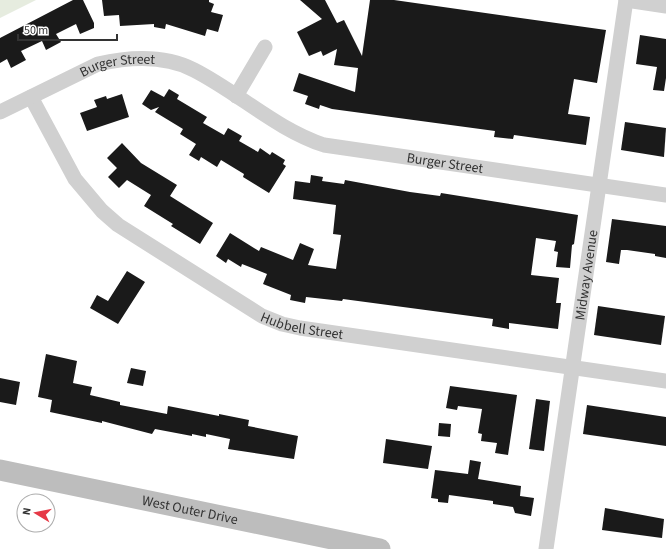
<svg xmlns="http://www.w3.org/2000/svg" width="666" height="549" font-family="'Source Sans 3',sans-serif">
<rect width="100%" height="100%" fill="#fff"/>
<polygon fill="#e6ecdf" points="0,0 36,0 0,18"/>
<g fill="#1a1a1a">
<polygon points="73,0 83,0 94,23 94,28 80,34 76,24 56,34 61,42 46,50 42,41 21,51 26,60 11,68 7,59 0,63 0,38"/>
<polygon points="102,0 209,0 209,2 214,4 211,12 223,15 218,32 207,29 205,36 166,24 165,29 154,27 154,24 120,26 119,15 104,16"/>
<polygon points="300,0 325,0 337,23 344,20 362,56 370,0 394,0 606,30 597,83 574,79 568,114 590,117 586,145 514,135 513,139 494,137 495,131 332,109 320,105 319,109 305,104 308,96 293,91 299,73 355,92 358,68 334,65 337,49 323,56 321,51 309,56 297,32 322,19"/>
<polygon points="640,35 666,39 666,78 664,91 653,90 657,67 636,64"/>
<polygon points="169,89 179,95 177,99 207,117 203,123 224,135 228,128 242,136 239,141 258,152 260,148 270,155 272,152 285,160 283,164 286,166 269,193 243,177 244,174 221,160 217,167 201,157 199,161 189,155 196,144 180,134 183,129 155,112 159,107 151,110 142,104 151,90 164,97"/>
<polygon points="122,94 129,117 87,131 80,113 97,107 94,100 106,96 107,99"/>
<polygon points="625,122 666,128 664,157 621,150"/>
<polygon points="122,143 141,163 177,185 170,196 213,223 200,244 171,226 173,224 144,206 151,195 127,180 119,188 108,177 117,168 107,158"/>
<polygon points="311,175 323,177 322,181 344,184 345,180 410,192 440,196 441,193 578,215 574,244 572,245 570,268 556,267 558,252 554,251 556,241 536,238 531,275 559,278 556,303 561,303 558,329 509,323 509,329 492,326 493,319 343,299 342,301 306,297 305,303 290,300 291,295 263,284 267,274 242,264 241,267 228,259 226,263 216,256 230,233 259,251 261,247 293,260 300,243 314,249 308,265 336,269 341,235 333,234 336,205 293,199 295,181 310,183"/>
<polygon points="612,219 666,226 666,258 655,256 655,254 627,250 621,250 619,264 606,262"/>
<polygon points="127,271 145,282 118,324 90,308 97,295 108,301"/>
<polygon points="598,306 665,316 661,345 594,335"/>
<polygon points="46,354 77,361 73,383 92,387 90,395 120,402 120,405 167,414 168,406 219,416 219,414 249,420 248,426 298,436 294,459 228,449 230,439 206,434 206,437 192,434 192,436 155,429 152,434 102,421 102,423 50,412 52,400 38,397"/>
<polygon points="131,368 146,371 143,386 127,383"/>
<polygon points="0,378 20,382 16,405 0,402"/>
<polygon points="450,386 517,395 508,455 495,453 497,443 481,441 482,434 478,433 482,409 458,406 457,410 446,408"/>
<polygon points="536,399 550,401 544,451 529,449"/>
<polygon points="587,405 666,417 666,446 583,434"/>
<polygon points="439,423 451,424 450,437 438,436"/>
<polygon points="386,439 432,446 428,469 383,463"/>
<polygon points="470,460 481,462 478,479 521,486 520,496 534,498 531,516 515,513 513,507 493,504 493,501 449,495 448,503 438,502 438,499 431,498 435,470 468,474"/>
<polygon points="605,508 664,519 662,538 602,530"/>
</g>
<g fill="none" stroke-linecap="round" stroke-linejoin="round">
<g stroke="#d0d0d0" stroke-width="15">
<polyline points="626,0 666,6"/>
<polyline points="236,96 265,47"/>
<path id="s1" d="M31,97L75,179L102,211L118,225L262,316L282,324L300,328L666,381"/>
<path id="s2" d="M0,112L98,64C129,57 165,55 194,70C239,93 276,129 324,145L666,195"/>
<path id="s3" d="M546,549L626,0"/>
</g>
<path stroke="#bdbdbd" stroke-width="21" id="s4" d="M0,470L380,549"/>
</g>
<g text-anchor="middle" stroke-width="4" stroke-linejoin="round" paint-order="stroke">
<g font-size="14" fill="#333" stroke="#fff">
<text dy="5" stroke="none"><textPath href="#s2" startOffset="128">Burger Street</textPath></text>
<text dy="5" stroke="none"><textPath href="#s2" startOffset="480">Burger Street</textPath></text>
<text dy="5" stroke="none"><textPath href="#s3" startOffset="277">Midway Avenue</textPath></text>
<text dy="5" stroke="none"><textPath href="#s1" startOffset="368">Hubbell Street</textPath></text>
<text dy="5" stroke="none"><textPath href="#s4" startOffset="194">West Outer Drive</textPath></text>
</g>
</g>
<g transform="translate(36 513) rotate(280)"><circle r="19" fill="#ffffff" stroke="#adadad"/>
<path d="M0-3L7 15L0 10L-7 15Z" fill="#e63946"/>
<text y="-6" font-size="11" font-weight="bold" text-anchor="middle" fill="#333333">N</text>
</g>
<path d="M18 34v6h99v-6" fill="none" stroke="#333333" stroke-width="2"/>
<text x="24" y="34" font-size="12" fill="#333333" stroke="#ffffff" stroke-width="3" paint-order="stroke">50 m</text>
</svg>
